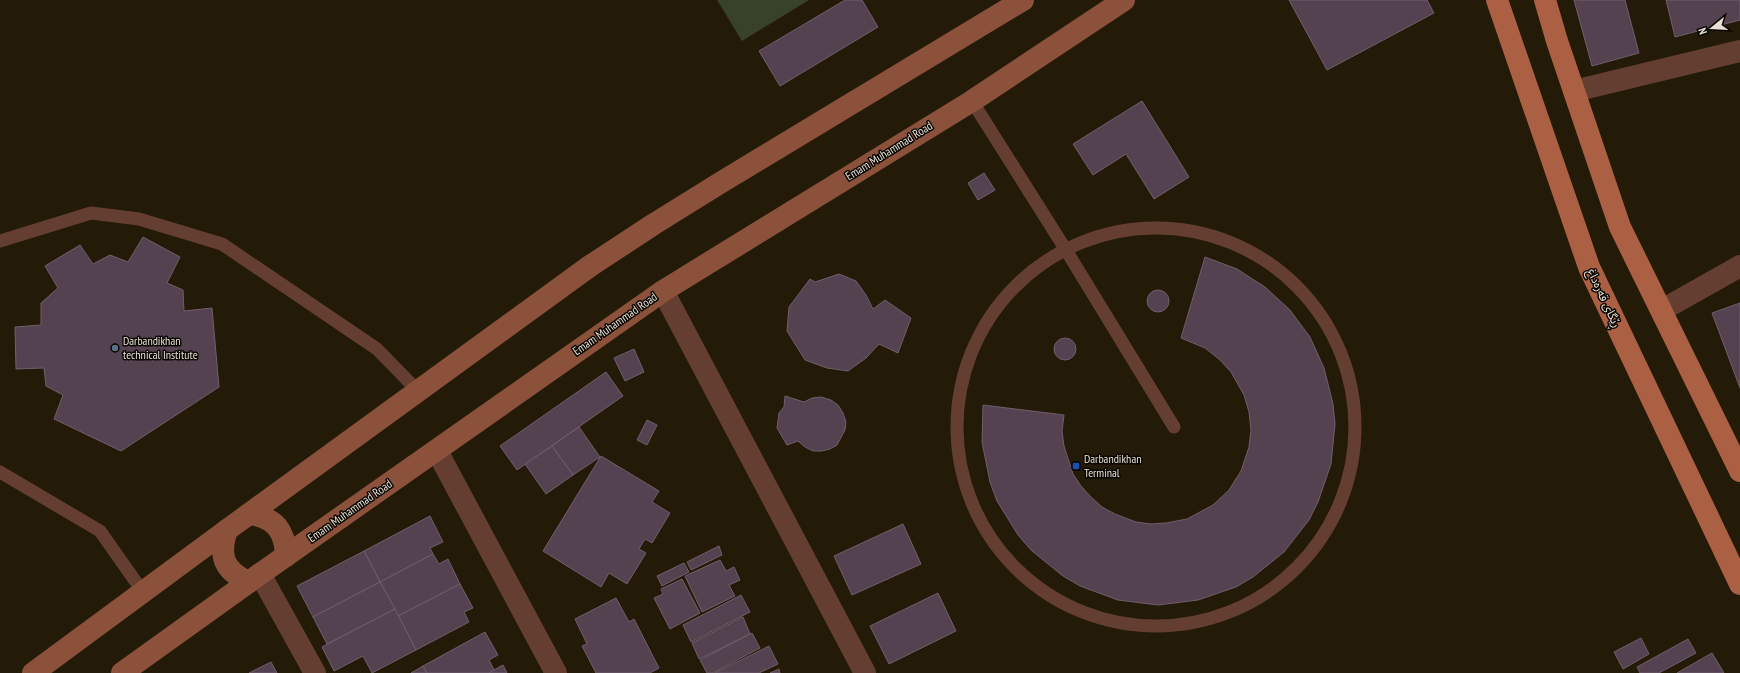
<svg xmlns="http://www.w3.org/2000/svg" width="1740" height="673" font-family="'PT Sans Narrow','Noto Sans Arabic',sans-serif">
<rect width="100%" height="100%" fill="#231a07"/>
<polygon fill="#384229" points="717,0 809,0 742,41"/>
<g fill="#554251" stroke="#715e6d">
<polygon points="845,0 862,0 878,27 780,86 759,51"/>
<polygon points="1289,0 1427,0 1434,13 1327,70"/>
<polygon points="1574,0 1625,0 1639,53 1592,66"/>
<polygon points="1666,0 1740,0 1740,20 1675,37"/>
<polygon points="1142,101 1189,177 1154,199 1126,154 1093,175 1073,144"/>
<polygon points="984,173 995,190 978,200 968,183"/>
<polygon points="143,237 180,257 167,283 183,290 184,311 212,308 219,387 121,451 54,419 63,395 46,386 44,368 16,369 15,327 41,325 41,303 58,288 45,266 80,245 93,264 110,255 128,262"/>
<polygon points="1205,257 1237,269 1265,287 1290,310 1310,337 1324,368 1333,404 1335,424 1331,464 1318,502 1309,520 1284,552 1253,577 1236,587 1198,600 1158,605 1118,600 1080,586 1063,576 1032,551 1018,535 997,501 990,482 982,442 983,405 1064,415 1062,431 1064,446 1073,474 1081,486 1091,497 1102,507 1115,514 1136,522 1151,524 1166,523 1187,519 1213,505 1229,490 1241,471 1249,447 1251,430 1249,412 1244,395 1231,372 1219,359 1205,348 1181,338"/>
<polygon points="839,274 856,281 866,295 873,309 885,300 911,318 898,353 879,344 866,358 848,371 827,368 805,360 787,331 789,307 810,279 815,282"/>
<circle cx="1158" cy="301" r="11"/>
<polygon points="1740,303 1740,388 1712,313"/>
<circle cx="1065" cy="349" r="11"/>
<polygon points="634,349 644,372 625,381 614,358"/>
<polygon points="606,372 623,396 517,470 500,446"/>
<polygon points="785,396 804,402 812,398 821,397 831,400 838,405 843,413 846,422 845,430 837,445 830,449 822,451 813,451 805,447 798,441 787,445 777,428 779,413 784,407"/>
<polygon points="647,420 657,425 647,445 637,440"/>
<polygon points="579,427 600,457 573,475 552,446"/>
<polygon points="552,446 573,475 546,494 525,464"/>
<polygon points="601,456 659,491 652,502 670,513 652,543 645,539 639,549 646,553 627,584 609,573 601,587 543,551"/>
<polygon points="430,516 443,542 430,548 433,554 380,582 364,551"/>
<polygon points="903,524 921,564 852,595 834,556"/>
<polygon points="719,546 722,555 691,570 687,562"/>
<polygon points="364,551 380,582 313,617 297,586"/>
<polygon points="433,554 439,564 448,559 460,584 398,616 380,582"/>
<polygon points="720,560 726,571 734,567 740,580 729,585 735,596 702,612 685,576"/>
<polygon points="684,563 689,572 662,586 657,576"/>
<polygon points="682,579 700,613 670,629 654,598 663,594 661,589"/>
<polygon points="380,582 395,609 327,644 313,617"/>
<polygon points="460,584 473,608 464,612 469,622 416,650 398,616"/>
<polygon points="938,593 956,631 889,664 870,626"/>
<polygon points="741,595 750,612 691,642 683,625"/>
<polygon points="616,598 629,622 634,619 659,668 650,673 596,673 582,646 587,644 575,619"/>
<polygon points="395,609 416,650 372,673 363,656 334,671 322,647"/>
<polygon points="743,617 750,634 699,659 692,643"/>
<polygon points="485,632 498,655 489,660 494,670 489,673 427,673 423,666"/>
<polygon points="752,633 760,648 713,673 707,673 700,660"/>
<polygon points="1641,638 1649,654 1623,669 1614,652"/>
<polygon points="1688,639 1696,653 1659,673 1640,673 1637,667"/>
<polygon points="769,646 778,664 759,673 715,673"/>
<polygon points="1712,653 1724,673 1677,673"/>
<polygon points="271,662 277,673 249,673"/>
<polygon points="503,665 507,673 489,673 494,670"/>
<polygon points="423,666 427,673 411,673"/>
<polygon points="779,669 780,673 770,673"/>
</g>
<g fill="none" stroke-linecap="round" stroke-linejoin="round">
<g stroke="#643f31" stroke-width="13">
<polyline points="972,101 1066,250 1174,427"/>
<circle cx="1156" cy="427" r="199"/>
<polyline points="0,241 91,213 139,219 222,244 377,349 418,391"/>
<polyline points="0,472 100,531 143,592"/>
</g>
<g stroke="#643f31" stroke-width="22">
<polyline points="1574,91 1740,51"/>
<polyline points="663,291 865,673"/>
<polyline points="1662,310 1740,266"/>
<polyline points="437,451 556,673"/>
<polyline points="260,574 315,673"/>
</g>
<g stroke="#8c513b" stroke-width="22">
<path d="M250,514C275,518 285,530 286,556"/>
<path d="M227,530C218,556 224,571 249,582"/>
<polyline points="33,673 227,530 590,266 654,224 720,183 1023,0"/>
<polyline points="122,673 260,574 663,291 972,101 1124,0"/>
</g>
<g stroke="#ab5f43" stroke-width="22">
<polyline points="1497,0 1589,267 1740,584"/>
<polyline points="1545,0 1557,41 1620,227 1740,471"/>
</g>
</g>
<circle fill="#5c6f8a" stroke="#090602" stroke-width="1.5" cx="115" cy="348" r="4"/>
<rect fill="#1a4fb4" stroke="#090602" stroke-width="1.5" x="1072" y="462" width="8" height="8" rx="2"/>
<g text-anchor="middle" stroke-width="3" stroke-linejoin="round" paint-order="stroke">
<g font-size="12" fill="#e7e0d5" stroke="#090602">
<text transform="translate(889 151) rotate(-32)" y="4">Emam Muhammad Road</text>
<text transform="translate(1604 298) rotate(65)" y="4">ڕێگای قەرەداغ</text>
<text transform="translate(615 324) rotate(-35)" y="4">Emam Muhammad Road</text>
<text transform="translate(350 511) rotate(-35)" y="4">Emam Muhammad Road</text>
</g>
<g font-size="12" fill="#e7e0d5" stroke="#090602" text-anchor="start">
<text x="123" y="345">Darbandikhan<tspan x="123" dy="14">technical Institute</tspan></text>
<text x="1084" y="463">Darbandikhan<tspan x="1084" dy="14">Terminal</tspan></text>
</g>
</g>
<g transform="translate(1712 28) rotate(252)" stroke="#090602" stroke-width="3" paint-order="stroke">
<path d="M0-3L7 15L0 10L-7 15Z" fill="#e7e0d5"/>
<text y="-6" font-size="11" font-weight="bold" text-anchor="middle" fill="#e7e0d5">N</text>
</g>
</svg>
